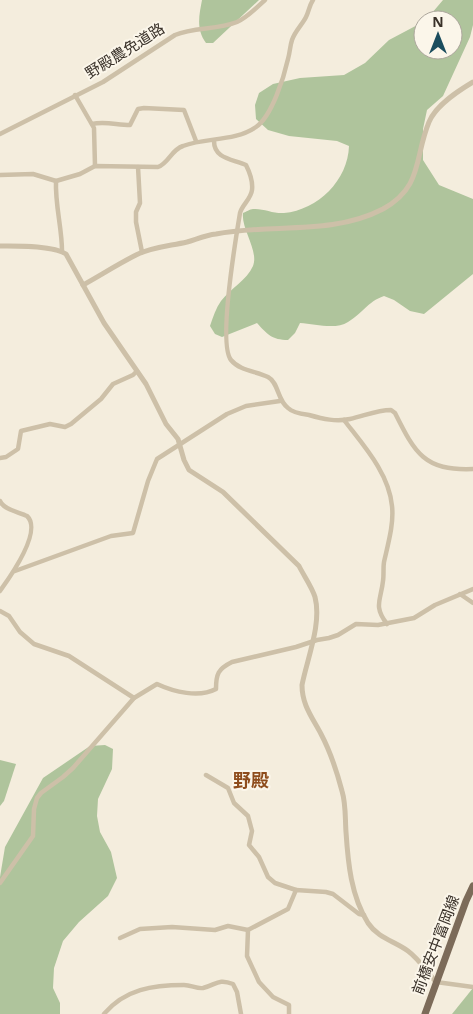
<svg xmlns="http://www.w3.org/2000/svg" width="473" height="1014" font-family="'Open Sans','Noto Sans JP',sans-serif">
<rect width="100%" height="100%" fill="#f4eddd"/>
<g fill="#afc49c">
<path d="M202,0H259L213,43H206C196,29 199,16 202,0Z"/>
<path d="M443,0H473V25L470,37L443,96L427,110L423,129V160L439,185L473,199V274L424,314L410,311L394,300L384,296C367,302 363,313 348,322C336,330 315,324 300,323L295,333L288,340C272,340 267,334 257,323L222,337L215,334L210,326C213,317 216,308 221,301C230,289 247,280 253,266C259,251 241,229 243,213C246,212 250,209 253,209C263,208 274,214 284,213C318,210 348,180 349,146L337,141L289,136L268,130L256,119L255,105L259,93L273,84L300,78L344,75L365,63L389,40L423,22V50H453V20H426Z"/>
<polygon points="105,745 113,749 112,769 98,799 97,816 100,832 111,852 117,878 108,896 79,922 63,941 54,968 53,988 60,1003 60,1014 0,1014 0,877 5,847 43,778 90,746"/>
<polygon points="0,760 16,764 4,801 0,806"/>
<polygon points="473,988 473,1014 452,1014"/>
</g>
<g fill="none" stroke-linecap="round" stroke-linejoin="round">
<g stroke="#cdc0a8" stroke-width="4.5">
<polyline points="75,95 94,128 95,166"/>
<path d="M92,124C105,121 117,125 130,125L138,109L144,108L184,110L196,141"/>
<path d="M0,134L103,82L175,35C194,27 217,30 237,22C248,17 256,8 265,0"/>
<path d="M214,141C214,159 233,159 246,165C249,171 253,182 252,190C251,199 242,205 240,213C236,237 218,344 231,360C240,371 256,371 268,377C279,383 277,400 288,408C293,413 302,414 309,415C323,419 336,422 350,419C364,416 377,410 391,410L395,413C415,453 424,471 473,469"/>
<polyline points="138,167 140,203 136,212 136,222 142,252"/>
<path d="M0,175L33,174L56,181L80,174L95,166L158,167C169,163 171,150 183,146C207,137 234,142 256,127C272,116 284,77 288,59C290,52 290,46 292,40C295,31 302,25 306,17C309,11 309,6 313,0"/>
<path d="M56,181C55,205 62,228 62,251"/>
<path d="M344,420C363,445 389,473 392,506C394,524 388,544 384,562C383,568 384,575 383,581C381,600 373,606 387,624"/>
<polyline points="0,458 6,457 18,449 21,431 50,424 65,427 71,424 101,399 113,384 133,375 137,371"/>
<path d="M0,501C4,510 19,512 27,516C43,531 10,577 0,591"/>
<polyline points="15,571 111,536 133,533 148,481 157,459 227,414 246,406 280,401"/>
<polyline points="460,594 473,603"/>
<polyline points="0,611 9,616 20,632 34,644 69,656 134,698"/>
<polyline points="206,775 228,788 234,803 248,816 252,831 249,845 259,857 268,877 275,883 296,890"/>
<path d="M0,883L33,836L34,809L37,798L41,793L63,777L73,768L134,698L157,684C174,692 199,698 216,689C216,674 218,669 232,662L296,647L317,640L329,638L338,635L356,624L378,625L414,618L435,605L473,589"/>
<polyline points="120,938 140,929 172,927 215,930 228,926 248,930"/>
<polyline points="436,982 473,987"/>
<path d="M104,1014C125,989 153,985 184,985C191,985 197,989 203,988C216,985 218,978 233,984L237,992L241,1014"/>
<polyline points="289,1014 289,1005 273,997 259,982 247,956 248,930 288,909 296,890 326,892 333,894 359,914 364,915"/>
</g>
<g stroke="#cdc0a8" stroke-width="5">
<path d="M0,246C16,246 53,245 66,254L104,323L146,384L166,424L178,439L184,460L189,470L223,492L299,566C304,576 312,587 315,597C322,624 307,659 302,685C302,705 312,717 321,734C330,751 337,772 342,791C346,804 345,818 346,832C348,863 351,896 368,923C378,938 394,941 408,951C419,959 427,972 436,982"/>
<path d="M83,285C101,275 118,264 136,255C152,247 170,246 187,242C197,239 206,235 216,234C272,223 331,236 383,209C423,187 414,158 429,122C436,105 458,91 473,82"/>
</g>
<polyline stroke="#7c6b59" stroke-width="7" points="425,1014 466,901 473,886"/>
</g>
<g text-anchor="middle" stroke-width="4" stroke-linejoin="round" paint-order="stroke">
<g font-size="15" fill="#393129" stroke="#fbf6ea">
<text transform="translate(125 51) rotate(-32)" y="5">野殿農免道路</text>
<text transform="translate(436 945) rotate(-69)" y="5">前橋安中富岡線</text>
</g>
<g font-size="18" font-weight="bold" fill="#8e4c1c" stroke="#fbf6ea">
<text x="251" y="787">野殿</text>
</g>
</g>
<g transform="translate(438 35)"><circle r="24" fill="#fbf6ea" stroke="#ada79d"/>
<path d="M0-4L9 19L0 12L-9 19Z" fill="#1b4d5e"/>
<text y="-8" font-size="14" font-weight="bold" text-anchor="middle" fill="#393129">N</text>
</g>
</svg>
